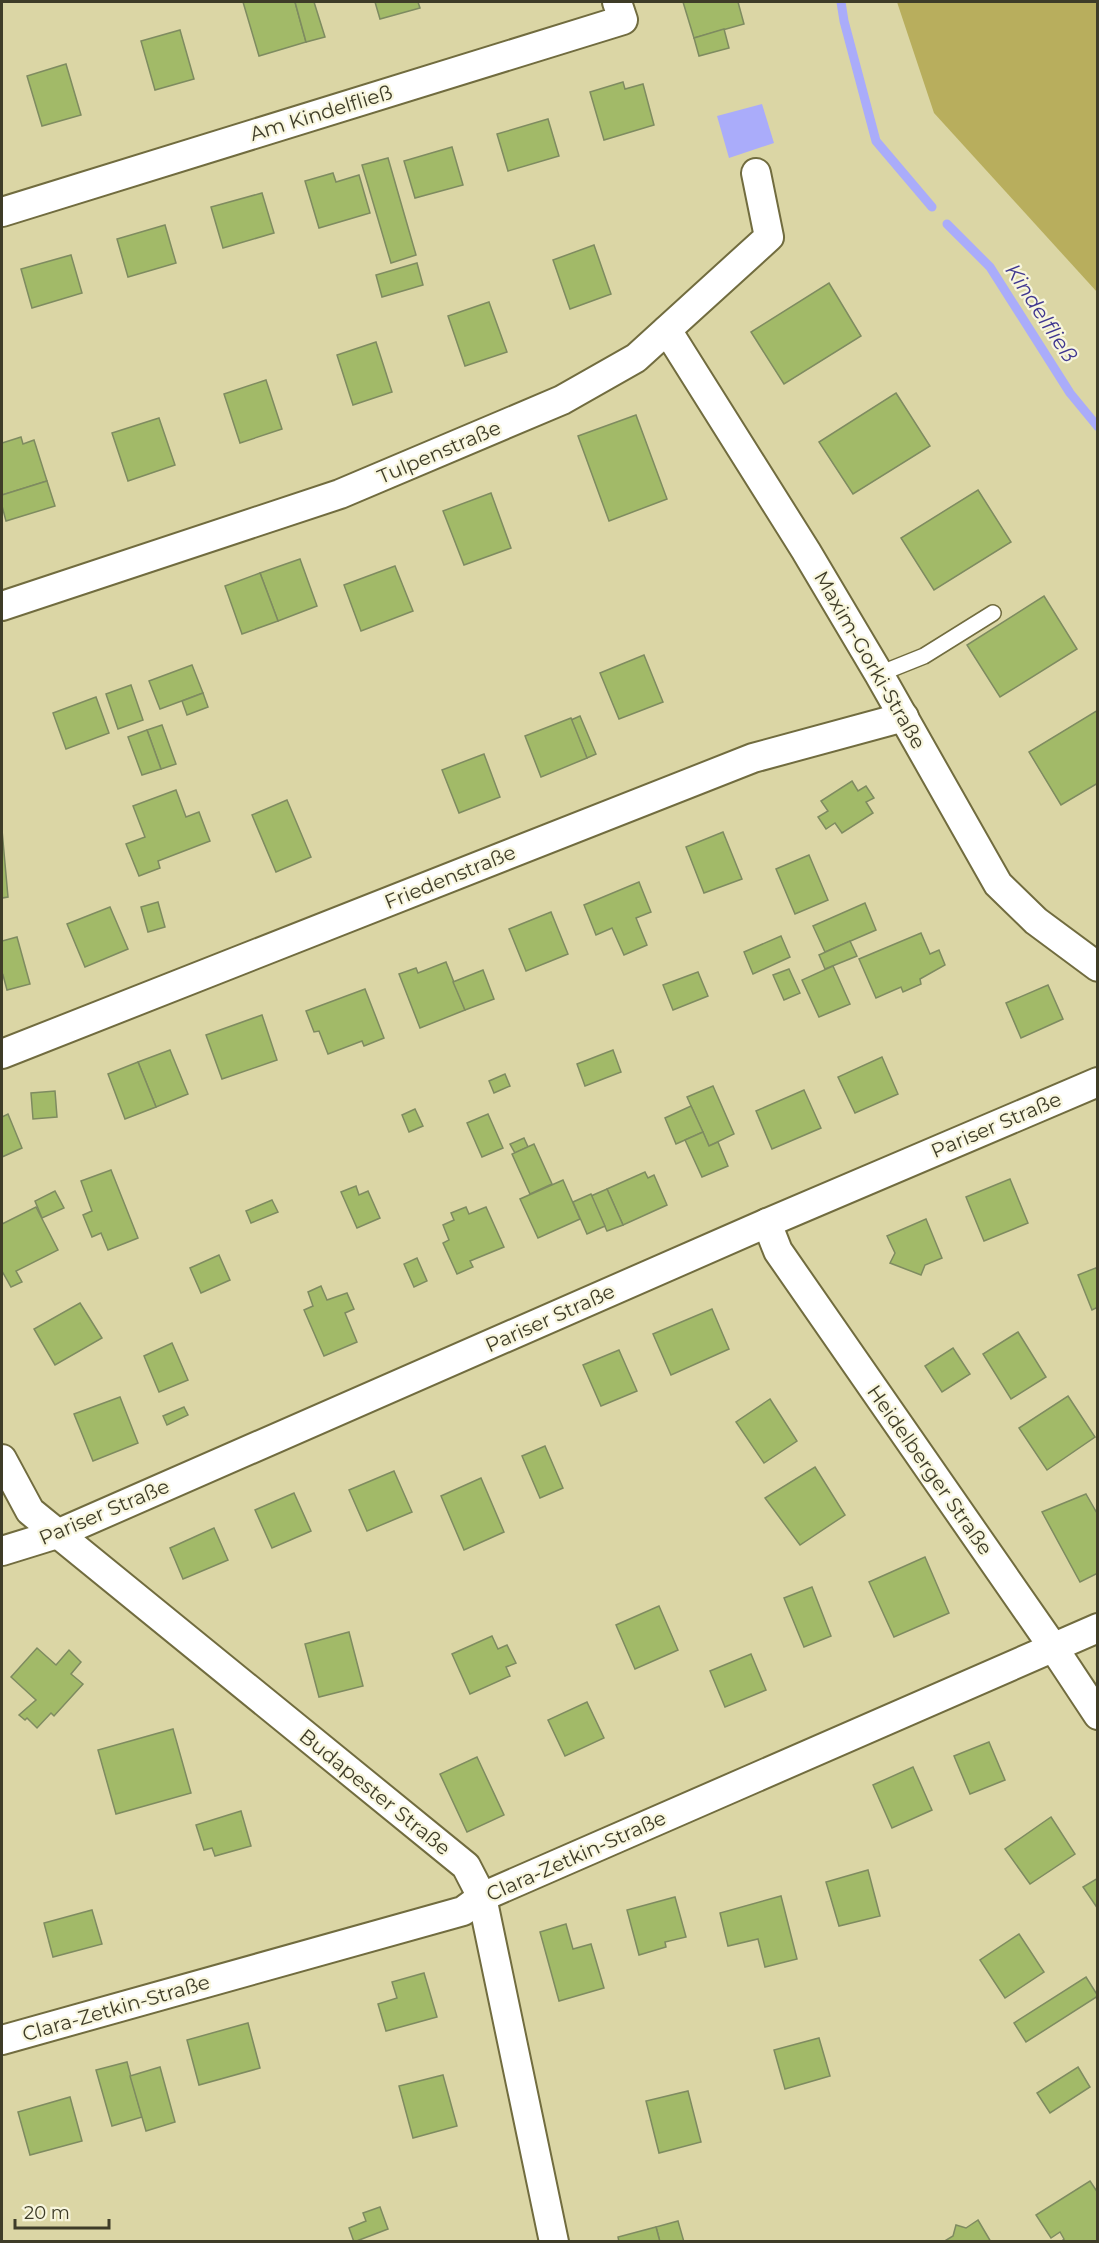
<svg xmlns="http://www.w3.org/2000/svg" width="1099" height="2243" font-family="Montserrat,sans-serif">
<rect width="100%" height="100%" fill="#dbd6a5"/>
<polygon fill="#b8ae5d" points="897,2 1097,2 1097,292 934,113"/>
<polygon fill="#aaacfa" points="762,104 774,143 729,158 717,116"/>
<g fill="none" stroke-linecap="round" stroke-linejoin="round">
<g stroke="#aaacfa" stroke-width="9">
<polyline points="841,2 844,21 876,141 932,207"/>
<polyline points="947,224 990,267 1070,393 1098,427"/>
</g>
</g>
<g fill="#a2ba68" stroke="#7e8b60" stroke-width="1.5">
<polygon points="243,2 295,2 306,42 259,56"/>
<polygon points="295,2 314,2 325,37 306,42"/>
<polygon points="375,2 418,2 420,8 380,19"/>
<polygon points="683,2 738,2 744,24 694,38"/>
<polygon points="724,29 729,48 699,56 694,38"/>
<polygon points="180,30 194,79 155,90 141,41"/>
<polygon points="66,64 81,115 42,126 27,76"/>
<polygon points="623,82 625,89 643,84 654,125 604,140 590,92"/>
<polygon points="548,119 559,156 508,171 497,134"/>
<polygon points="452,147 463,185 415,198 404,161"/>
<polygon points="388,158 416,255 391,263 362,165"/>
<polygon points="333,173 336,182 359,175 370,213 319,228 305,181"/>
<polygon points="262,193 274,233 223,248 211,207"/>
<polygon points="165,225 176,263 128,277 117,239"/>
<polygon points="594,245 611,294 570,309 553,260"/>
<polygon points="71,255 82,293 32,308 21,269"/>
<polygon points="417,263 423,285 382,297 376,275"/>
<polygon points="829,283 861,336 784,384 751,332"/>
<polygon points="489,302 507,352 465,366 448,316"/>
<polygon points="376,342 392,392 353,405 337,355"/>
<polygon points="266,380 282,429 240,443 224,394"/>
<polygon points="896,393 930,446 853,494 819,442"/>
<polygon points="636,415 667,499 609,521 578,436"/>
<polygon points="159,418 175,465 128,481 112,433"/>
<polygon points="21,437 23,444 34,440 47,481 2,495 2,443"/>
<polygon points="47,481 55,506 6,521 2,506 2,495"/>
<polygon points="978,490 1011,542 934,590 901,538"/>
<polygon points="491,493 511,548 464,565 443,511"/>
<polygon points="300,559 317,606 278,621 260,573"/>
<polygon points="395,566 413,611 361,631 344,585"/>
<polygon points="260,573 278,621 242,634 225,586"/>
<polygon points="1044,596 1077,649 1000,697 967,645"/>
<polygon points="644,655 663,702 619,719 600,673"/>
<polygon points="192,665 203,693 160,709 149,681"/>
<polygon points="131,685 143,720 118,729 106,694"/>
<polygon points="203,693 208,707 187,715 182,701"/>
<polygon points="96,697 109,733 66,749 53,713"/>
<polygon points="1098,710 1098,783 1061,805 1029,752"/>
<polygon points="580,716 596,754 587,758 571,720"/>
<polygon points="571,718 587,758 541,777 525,736"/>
<polygon points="162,725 176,764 161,769 147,730"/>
<polygon points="147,730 161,769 142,775 128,737"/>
<polygon points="484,754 500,797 459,813 442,770"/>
<polygon points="852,781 858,791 866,786 874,798 866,802 873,813 842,833 835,823 826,829 818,817 828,811 821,801"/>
<polygon points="176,790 186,817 199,812 210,841 158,861 160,868 139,876 126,844 145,837 133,806"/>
<polygon points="287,800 311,857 276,872 252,815"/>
<polygon points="2,830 8,897 2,898"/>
<polygon points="723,832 742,879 704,893 686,847"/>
<polygon points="809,855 828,900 795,914 776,869"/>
<polygon points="639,882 651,912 636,918 647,945 624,955 612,928 596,935 584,905"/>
<polygon points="158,902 165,927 148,932 141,907"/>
<polygon points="865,903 876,930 825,952 813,926"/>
<polygon points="110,907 128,949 85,967 67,924"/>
<polygon points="551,912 568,954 526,971 509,929"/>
<polygon points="921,933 930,954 939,950 945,965 920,979 921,984 903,992 901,987 876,998 859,959"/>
<polygon points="781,936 790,957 753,974 744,952"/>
<polygon points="17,937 30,984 7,990 3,975 2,976 2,941"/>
<polygon points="850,941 857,956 825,969 819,955"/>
<polygon points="446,962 465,1010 420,1028 399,974 416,968 418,973"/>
<polygon points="833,966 850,1004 819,1017 802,980"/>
<polygon points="789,969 800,993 784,1000 773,975"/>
<polygon points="483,970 494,999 465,1010 453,982"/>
<polygon points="698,972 708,996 673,1010 663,985"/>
<polygon points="1048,985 1063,1019 1021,1038 1006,1003"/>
<polygon points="365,989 384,1038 364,1046 362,1041 328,1054 319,1031 314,1032 306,1011"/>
<polygon points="262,1015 277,1060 222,1079 206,1035"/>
<polygon points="170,1050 188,1094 156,1107 138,1062"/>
<polygon points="613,1050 621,1072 585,1086 577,1064"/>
<polygon points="882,1057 898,1094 855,1113 838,1077"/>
<polygon points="138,1062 156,1107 125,1119 108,1074"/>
<polygon points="505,1074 510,1086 494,1093 489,1081"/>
<polygon points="713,1086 734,1134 709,1146 687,1097"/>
<polygon points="804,1090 821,1128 772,1149 756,1111"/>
<polygon points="55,1091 57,1117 33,1119 31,1093"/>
<polygon points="691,1106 703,1132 676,1144 665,1118"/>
<polygon points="415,1109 423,1126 409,1132 402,1115"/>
<polygon points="8,1114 22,1148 2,1157 2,1117"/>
<polygon points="488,1114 503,1148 482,1157 467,1123"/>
<polygon points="703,1132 709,1146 718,1142 728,1166 702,1177 685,1140"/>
<polygon points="524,1138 528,1147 515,1153 510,1144"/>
<polygon points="534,1144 552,1184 530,1194 512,1154"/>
<polygon points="111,1170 138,1238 108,1250 101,1233 92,1237 83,1215 92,1211 81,1181"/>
<polygon points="645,1172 648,1178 654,1175 667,1205 623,1225 607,1189"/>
<polygon points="1010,1179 1028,1223 984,1241 966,1197"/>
<polygon points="563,1180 580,1219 538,1238 520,1199"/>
<polygon points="356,1186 359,1195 368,1191 380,1218 357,1228 341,1192"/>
<polygon points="607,1189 623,1225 607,1231 591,1196"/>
<polygon points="55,1191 64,1208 42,1218 35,1201"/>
<polygon points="591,1194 605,1226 587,1234 573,1202"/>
<polygon points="272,1200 278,1212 251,1223 246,1211"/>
<polygon points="36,1207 58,1250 16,1271 22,1282 11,1287 2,1271 2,1224"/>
<polygon points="466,1207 469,1214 486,1207 504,1247 470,1261 473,1267 457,1274 443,1243 449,1240 443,1225 454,1220 451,1213"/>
<polygon points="926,1219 942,1258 925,1265 921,1275 890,1263 895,1253 887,1236"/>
<polygon points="219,1255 230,1280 201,1293 190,1268"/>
<polygon points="417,1258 427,1281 414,1287 404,1264"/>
<polygon points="1098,1267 1098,1307 1092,1310 1078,1275"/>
<polygon points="321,1286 327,1300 347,1293 354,1309 345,1313 357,1342 324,1356 304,1310 313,1306 308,1292"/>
<polygon points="80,1303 102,1338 55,1365 34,1329"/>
<polygon points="712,1309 729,1349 671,1375 653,1334"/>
<polygon points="1018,1332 1046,1377 1011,1399 983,1354"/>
<polygon points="172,1343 188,1380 159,1392 144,1356"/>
<polygon points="953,1348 970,1374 942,1392 925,1366"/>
<polygon points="619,1350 637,1391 601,1406 583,1365"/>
<polygon points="1068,1396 1095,1437 1047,1470 1019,1428"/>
<polygon points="120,1397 138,1443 93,1461 74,1414"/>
<polygon points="770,1399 797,1441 764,1463 736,1422"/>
<polygon points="184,1407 188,1415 167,1425 163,1416"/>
<polygon points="545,1446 563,1488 540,1498 522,1456"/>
<polygon points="815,1467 845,1515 800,1545 765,1498"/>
<polygon points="394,1471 412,1512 367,1531 349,1490"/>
<polygon points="481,1478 504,1532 464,1550 441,1496"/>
<polygon points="294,1493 311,1531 272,1548 255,1510"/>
<polygon points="1086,1494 1098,1515 1098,1573 1080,1582 1042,1512"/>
<polygon points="214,1528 228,1560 183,1579 170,1548"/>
<polygon points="925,1557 949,1613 894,1637 869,1582"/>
<polygon points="812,1587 831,1636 804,1647 784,1598"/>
<polygon points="659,1606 678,1650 635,1669 616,1625"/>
<polygon points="349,1632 363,1686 319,1697 305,1644"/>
<polygon points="492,1636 498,1649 507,1645 516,1663 506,1667 510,1676 470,1694 452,1654"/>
<polygon points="37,1648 56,1665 69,1650 81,1662 71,1674 83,1684 54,1716 51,1713 37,1728 27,1718 25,1720 19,1715 36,1700 11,1677"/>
<polygon points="751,1654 766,1690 725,1707 710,1671"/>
<polygon points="587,1702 604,1738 565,1756 548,1720"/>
<polygon points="173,1729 191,1793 116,1814 98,1750"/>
<polygon points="989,1742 1005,1780 970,1794 954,1756"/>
<polygon points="477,1757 504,1815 467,1832 440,1774"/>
<polygon points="913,1767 932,1810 892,1828 873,1785"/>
<polygon points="241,1811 251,1846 215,1856 212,1848 204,1850 196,1825"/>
<polygon points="1051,1817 1075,1854 1030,1884 1005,1849"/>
<polygon points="868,1870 880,1916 839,1926 826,1882"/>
<polygon points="1098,1878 1098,1909 1083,1887"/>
<polygon points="781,1896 797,1959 765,1967 758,1939 728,1946 720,1913"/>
<polygon points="675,1897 686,1937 665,1942 666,1947 639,1955 627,1910"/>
<polygon points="92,1910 102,1944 53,1957 44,1923"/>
<polygon points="566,1924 573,1949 591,1944 604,1988 559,2001 540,1932"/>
<polygon points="1019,1934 1044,1972 1005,1998 980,1960"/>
<polygon points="424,1973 437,2017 386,2031 378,2004 397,1998 392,1982"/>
<polygon points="1086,1977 1098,1996 1026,2042 1014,2023"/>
<polygon points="248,2023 260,2068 199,2085 187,2040"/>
<polygon points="819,2038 830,2076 785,2089 774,2050"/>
<polygon points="127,2062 142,2117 112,2126 96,2070"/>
<polygon points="160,2067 175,2122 146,2131 130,2076"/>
<polygon points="1078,2067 1090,2087 1050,2113 1037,2093"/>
<polygon points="443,2075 457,2126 413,2138 399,2086"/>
<polygon points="688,2091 701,2142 659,2153 646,2101"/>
<polygon points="70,2097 82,2141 30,2155 18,2112"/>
<polygon points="1090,2181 1098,2193 1098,2242 1061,2242 1064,2239 1060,2232 1051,2238 1036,2215"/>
<polygon points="380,2207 388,2229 354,2242 349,2228 366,2221 363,2213"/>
<polygon points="978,2220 991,2242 943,2242 953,2236 956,2225 966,2228"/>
<polygon points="678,2221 684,2242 660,2242 656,2227"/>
<polygon points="656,2227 660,2242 619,2242 618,2237"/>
</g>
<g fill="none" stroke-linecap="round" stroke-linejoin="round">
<g stroke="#716c3f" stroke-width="18">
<polyline id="lane" points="879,674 924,656 993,613"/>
</g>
<g stroke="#716c3f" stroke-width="32">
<g id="street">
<polyline points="2,212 623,20 617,2"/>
<polyline points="667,330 806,551 879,674 998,884 1036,921 1098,967"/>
<polyline points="2,606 340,494 562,400 636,358 769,237 756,173"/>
<polyline points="2,1054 753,758 904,717"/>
<polyline points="767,1223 778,1251 1053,1647 1098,1715"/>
<polyline points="2,1459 30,1511 466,1866 482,1897 554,2242"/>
<polyline points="2,1551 57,1534 767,1223 1098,1082"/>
<polyline points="2,2040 463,1911 482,1897 1098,1628"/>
</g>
</g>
<use href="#lane" stroke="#fff" stroke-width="15"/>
<use href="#street" stroke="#fff" stroke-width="28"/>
</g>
<g text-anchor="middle" stroke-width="4.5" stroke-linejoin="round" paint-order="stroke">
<g font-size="20" fill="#3e3c28" stroke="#f8f6dd">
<text transform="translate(321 113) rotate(-17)" y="7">Am Kindelfließ</text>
<text transform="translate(439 452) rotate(-23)" y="7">Tulpenstraße</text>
<text transform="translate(870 660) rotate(60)" y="7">Maxim-Gorki-Straße</text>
<text transform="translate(450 877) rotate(-22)" y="7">Friedenstraße</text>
<text transform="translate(996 1125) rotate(-23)" y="7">Pariser Straße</text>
<text transform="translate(550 1318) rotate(-24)" y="7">Pariser Straße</text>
<text transform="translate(930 1470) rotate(55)" y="7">Heidelberger Straße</text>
<text transform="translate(104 1512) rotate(-23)" y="7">Pariser Straße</text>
<text transform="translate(375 1792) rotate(39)" y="7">Budapester Straße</text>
<text transform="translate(576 1856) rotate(-24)" y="7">Clara-Zetkin-Straße</text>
<text transform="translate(116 2008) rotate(-16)" y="7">Clara-Zetkin-Straße</text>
</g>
<g font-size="21" font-style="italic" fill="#403790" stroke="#f8f6dd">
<text transform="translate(1041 313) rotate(57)" y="7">Kindelfließ</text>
</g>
</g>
<rect width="1099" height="2243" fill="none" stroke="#3e3c28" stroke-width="6"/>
<path d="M15 2219v9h94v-9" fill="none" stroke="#3e3c28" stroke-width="3"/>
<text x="24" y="2219" font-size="18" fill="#3e3c28" stroke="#f8f6dd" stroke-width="4.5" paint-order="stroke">20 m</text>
</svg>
